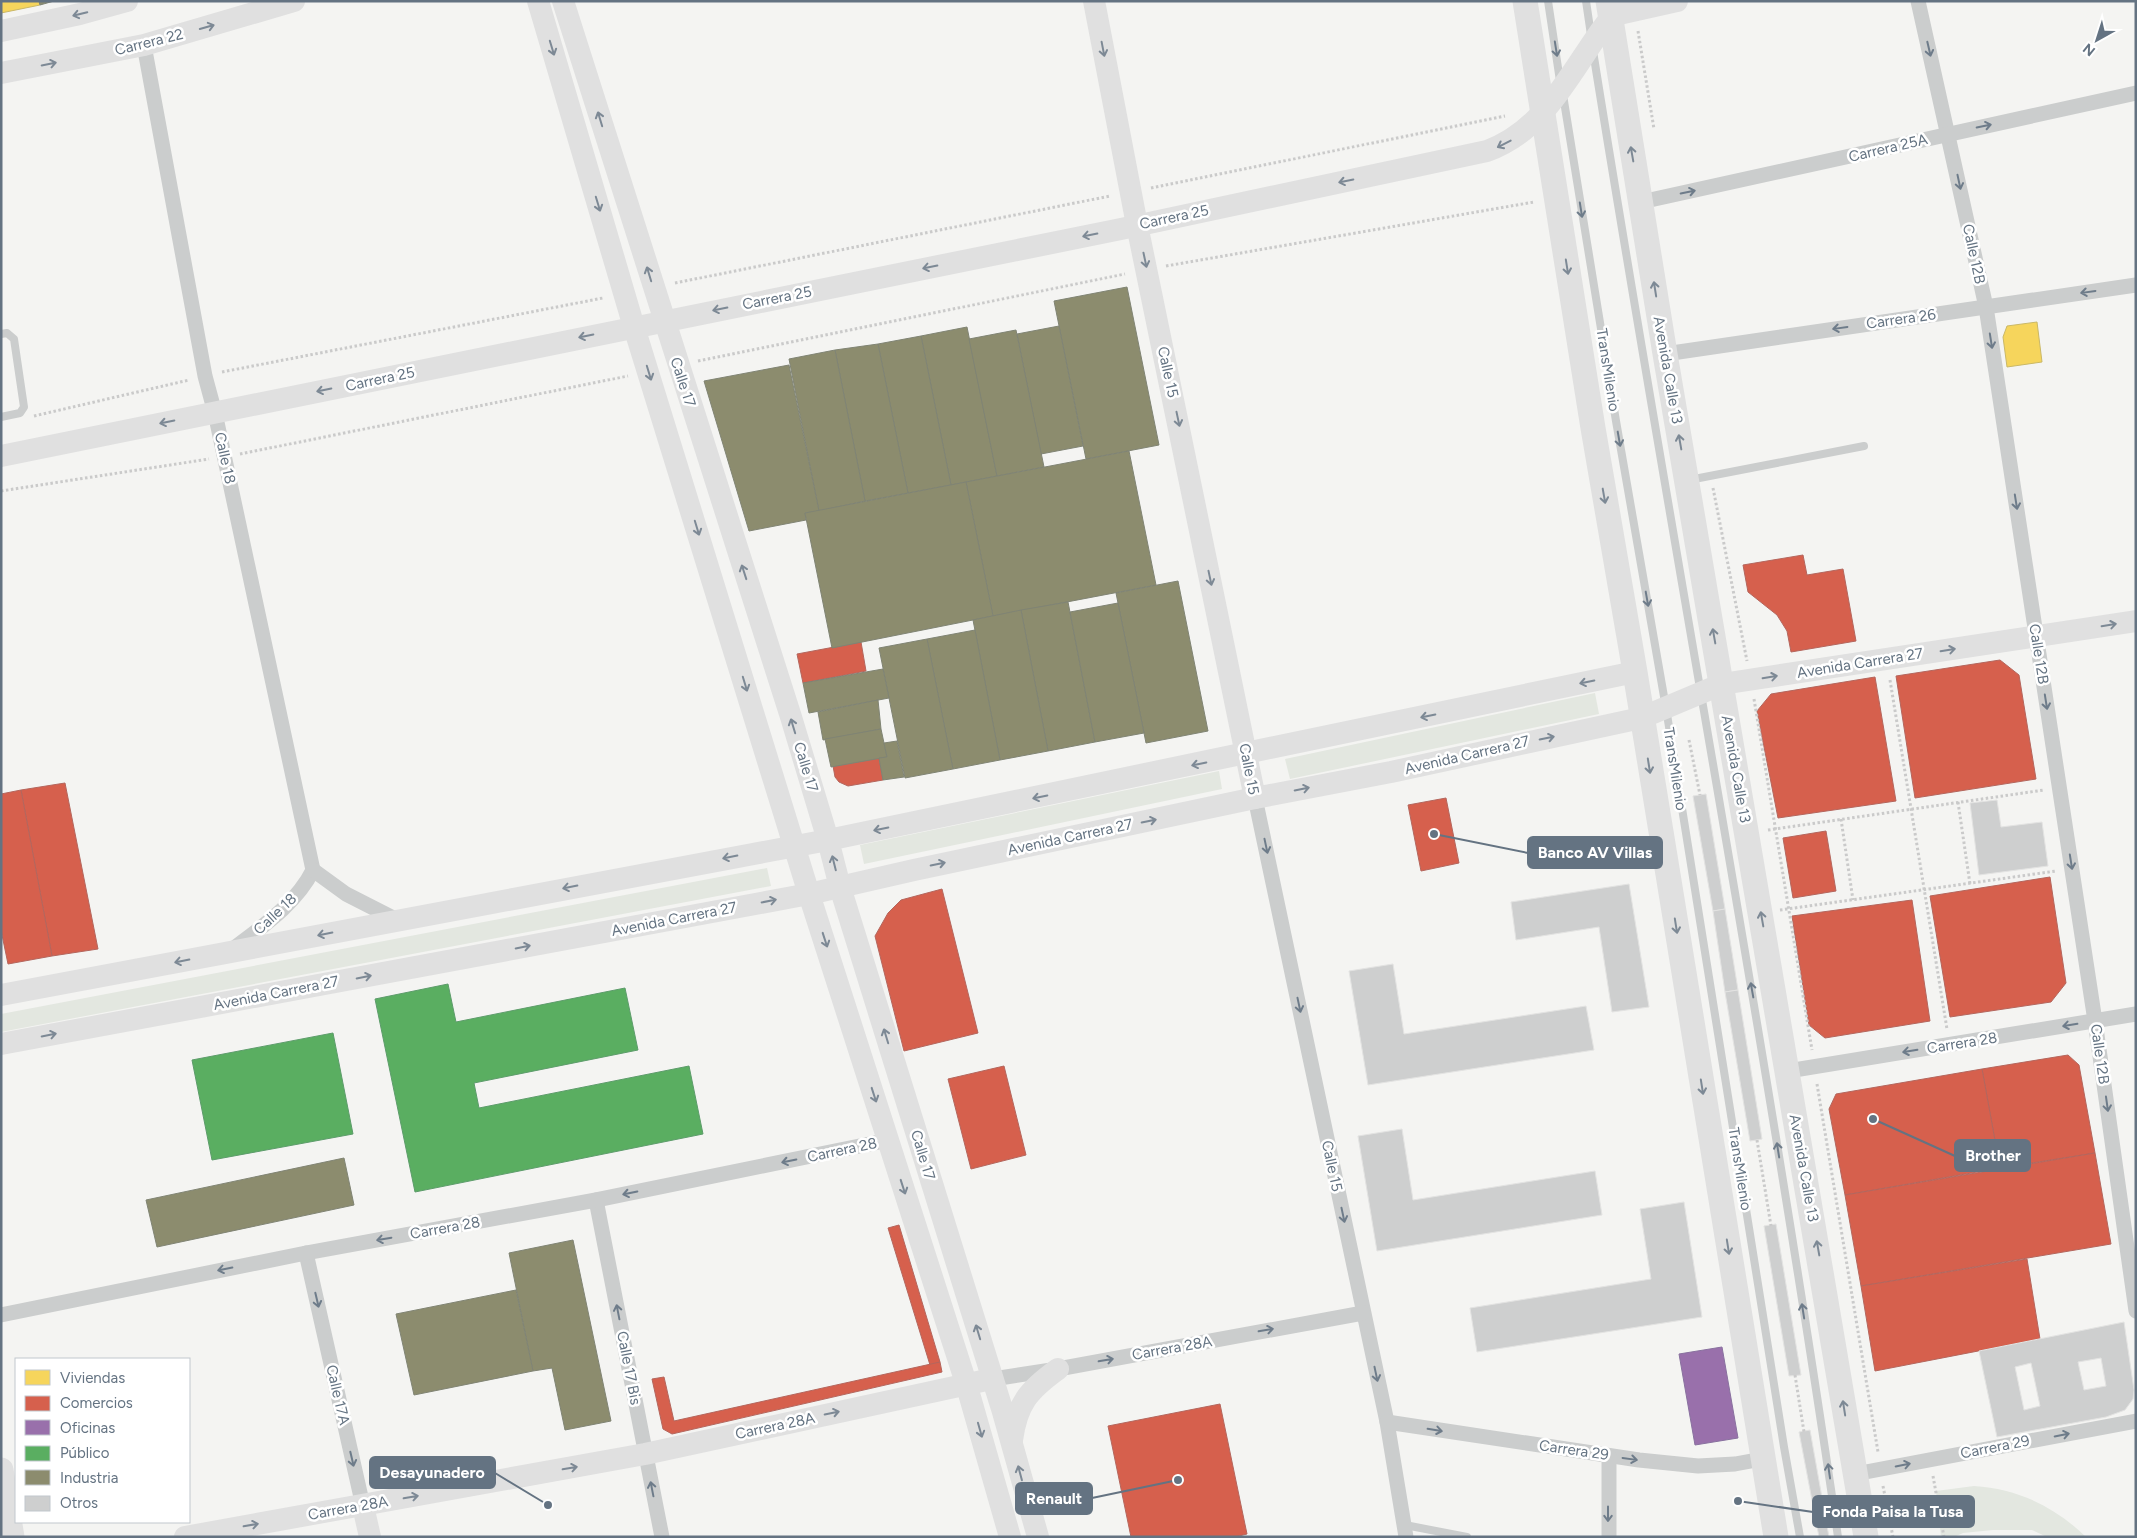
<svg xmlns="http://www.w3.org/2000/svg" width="2137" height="1538" font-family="Figtree,sans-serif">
<rect width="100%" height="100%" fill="#f4f4f2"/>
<g fill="#e3e7e0">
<polygon points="1595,693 1599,714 1290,779 1285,759"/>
<polygon points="1219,771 1222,789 864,864 860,845"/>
<polygon points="767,868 771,886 1,1032 1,1014"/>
<path d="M1974,1486C2018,1489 2054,1506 2086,1537H2047L2032,1530H1993L1963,1533L1954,1537H1941L1936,1491Z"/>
</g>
<g fill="#f6d55c" stroke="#cab867">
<polygon points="1,1 39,1 40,5 1,13"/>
<polygon points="2037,322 2042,362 2007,367 2003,337 2007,326"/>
</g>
<g fill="#d6604d" stroke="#b4665d">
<polygon points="1803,555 1807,575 1843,569 1856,641 1791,652 1787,631 1777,615 1748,592 1743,565"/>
<polygon points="861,642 866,671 803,683 797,654"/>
<polygon points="2000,660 2019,675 2036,779 1915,798 1896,676"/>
<polygon points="1875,677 1896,801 1778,818 1757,711 1771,694"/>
<polygon points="879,758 883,780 848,786 839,782 835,777 833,766"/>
<polygon points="65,783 98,949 52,956 21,790"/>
<polygon points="21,790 52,956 8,964 1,930 1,794"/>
<polygon points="1446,798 1459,863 1421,871 1408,805"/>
<polygon points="1826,831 1836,891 1793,898 1783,838"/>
<polygon points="2050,877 2066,983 2051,1002 1950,1017 1930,896"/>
<polygon points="942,889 978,1033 904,1051 875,936 888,913 901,900"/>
<polygon points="1912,900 1930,1021 1825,1038 1809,1025 1792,916"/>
<polygon points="2068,1055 2079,1065 2095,1153 2000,1168 1982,1069"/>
<polygon points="1004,1066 1026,1155 971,1169 948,1079"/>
<polygon points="1982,1069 2000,1168 1845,1195 1829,1109 1836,1094"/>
<polygon points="2095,1153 2111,1244 1861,1286 1845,1195"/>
<polygon points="899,1225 940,1362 930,1365 888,1228"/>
<polygon points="2027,1259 2040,1339 1875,1371 1861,1286"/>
<polygon points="940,1362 942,1372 672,1434 663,1429 652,1379 664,1377 674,1421"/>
<polygon points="1220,1404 1247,1534 1235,1537 1131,1537 1108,1426"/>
</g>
<polygon fill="#9970ab" stroke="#89719f" points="1722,1347 1738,1438 1695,1445 1679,1354"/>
<g fill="#5aae61" stroke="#5d9c6b">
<polygon points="448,984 456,1022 625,988 638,1050 474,1083 479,1108 689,1066 703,1134 415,1192 375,999"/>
<polygon points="333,1033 353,1134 212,1160 192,1060"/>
</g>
<g fill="#8c8c6e" stroke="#808474">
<polygon points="39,1 54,1 40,5"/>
<polygon points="1127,287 1159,445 1086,459 1054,301"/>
<polygon points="1059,326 1083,446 1041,454 1017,334"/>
<polygon points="967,327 997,476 951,485 921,336"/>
<polygon points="1016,330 1044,467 997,476 969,339"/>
<polygon points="921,336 951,485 908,493 878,344"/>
<polygon points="878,344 908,493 865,501 835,350"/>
<polygon points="835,350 865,501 819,511 789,359"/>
<polygon points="789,365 819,511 805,513 806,520 749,531 704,381"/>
<polygon points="1129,451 1156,585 993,616 966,482"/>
<polygon points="966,482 993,616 832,648 805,513"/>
<polygon points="1178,581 1208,731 1146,743 1116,593"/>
<polygon points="1068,602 1095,742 1048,751 1021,610"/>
<polygon points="1118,603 1144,733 1095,742 1070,612"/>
<polygon points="1021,610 1048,751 1000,760 973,620"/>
<polygon points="975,630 1000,760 953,769 927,639"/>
<polygon points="927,639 953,769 905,778 879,648"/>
<polygon points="883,669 889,698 809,713 803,683"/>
<polygon points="878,700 881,729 823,740 818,712"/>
<polygon points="881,729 887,757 831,767 825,739"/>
<polygon points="897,741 904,777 883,780 879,758 887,757 884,743"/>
<polygon points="344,1158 354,1205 157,1247 146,1200"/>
<polygon points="573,1240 611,1421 565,1430 552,1368 533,1371 509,1253"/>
<polygon points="516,1290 533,1371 414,1395 396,1314"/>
</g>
<g fill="#cecfcf" stroke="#e3e3e2" fill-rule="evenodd">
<polygon points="1706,794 1725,909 1713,911 1693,796"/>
<polygon points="1997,800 2001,827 2042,822 2048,866 1979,875 1970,803"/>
<polygon points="1629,884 1649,1007 1612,1012 1599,927 1516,940 1511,902"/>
<polygon points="1725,909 1738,990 1725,992 1713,911"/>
<polygon points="1393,964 1404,1034 1586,1006 1594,1050 1368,1085 1349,971"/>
<polygon points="1738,990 1762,1139 1750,1141 1725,992"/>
<polygon points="1402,1129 1413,1200 1595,1171 1602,1215 1377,1251 1358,1136"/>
<polygon points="1684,1202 1702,1317 1477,1352 1470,1308 1651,1279 1640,1209"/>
<polygon points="1776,1224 1801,1375 1789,1376 1764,1226"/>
<path d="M2124,1322L2134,1390L2133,1399L2125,1410L2106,1417L1997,1437L1979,1351ZM2101,1358L2106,1386L2084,1390L2078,1362ZM2031,1363L2040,1406L2024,1410L2015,1367Z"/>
<polygon points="1810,1430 1829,1537 1819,1537 1799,1432"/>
</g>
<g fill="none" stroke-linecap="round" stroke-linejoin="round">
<g stroke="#cacaca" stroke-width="3" stroke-dasharray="2.5 2.5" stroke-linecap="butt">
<polyline points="1638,31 1654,129"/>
<polyline points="1151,188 1505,116"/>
<polyline points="1166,266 1534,202"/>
<polyline points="675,283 1110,196"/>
<polyline points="698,361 1125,274"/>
<polyline points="222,372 603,298"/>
<polyline points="34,416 189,380"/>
<polyline points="240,454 628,376"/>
<polyline points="1713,488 1747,661"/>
<polyline points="1,491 209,459"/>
<polyline points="1890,680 1947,1029"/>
<polyline points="1754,699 1812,1050"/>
<polyline points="1689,740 1700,795"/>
<polyline points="1958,802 1970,884"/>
<polyline points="1841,819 1853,900"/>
<polyline points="1768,830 2044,790"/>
<polyline points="1780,910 2056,871"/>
<polyline points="1817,1084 1878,1452"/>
<polyline points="1757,1140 1771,1226"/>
<polyline points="1795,1375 1804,1432"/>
<polyline points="1933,1476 1944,1537"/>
<polyline points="1883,1486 1893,1537"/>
</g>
<g stroke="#cbcdcd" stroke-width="8">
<polyline points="1548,1 1560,81"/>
<polyline points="1586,1 1591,35"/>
<path d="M1593,51C1672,547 1766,1040 1838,1537"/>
<polyline points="1563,95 1616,421 1666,708 1784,1447 1800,1537"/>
<polyline points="1,334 7,333 14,339 24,407 20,413 1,417"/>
<polyline points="1689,480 1864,446"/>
<polyline points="1405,1525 1467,1537"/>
</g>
<g stroke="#cbcdcd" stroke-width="15">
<polyline points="1918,1 1986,307 2095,1021 2136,1311"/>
<path d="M144,45L205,376L215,413L313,870C296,904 263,926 233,949"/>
<polyline points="1641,202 2136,93"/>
<polyline points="1665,354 2136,285"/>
<polyline points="1255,798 1387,1422 1406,1537"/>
<polyline points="313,870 346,894 397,920"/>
<polyline points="1788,1071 2136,1014"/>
<polyline points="596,1200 662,1537"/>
<polyline points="306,1253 363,1506"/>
<polyline points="1,1315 306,1253 596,1200 889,1140"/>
<polyline points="993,1379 1058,1369 1363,1313"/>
<polyline points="1387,1422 1639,1460 1698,1466 1735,1464 1762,1459"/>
<polyline points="1855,1474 2136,1421"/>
<polyline points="1609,1537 1609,1456"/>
</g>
<g stroke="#e0e0e0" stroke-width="22">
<polyline points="538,1 634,327 809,894 966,1383 1010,1537"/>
<polyline points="563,1 791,717 828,840 840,887 1003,1412 1038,1537"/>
<polyline points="1094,1 1137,225 1255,798"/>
<polyline points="1610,16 1677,1"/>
<polyline points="1,31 80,14 127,1"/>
<polyline points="1,73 144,45 294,1"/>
<path d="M1,456L1121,229L1487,151C1556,126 1577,51 1625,1"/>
<polyline points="1,995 828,840 1635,672"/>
<polyline points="1,1044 809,894 914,870 1255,798 1391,772 1641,718 1722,684 2136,621"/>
<path d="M1012,1440C1017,1403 1029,1390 1058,1369"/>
<polyline points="363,1506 370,1537"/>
<polyline points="185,1537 645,1454 982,1381"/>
</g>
<g stroke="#e0e0e0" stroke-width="25">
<polyline points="1525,1 1593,428 1635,672 1776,1537"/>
<polyline points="1608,1 1665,354 1866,1537"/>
<polyline points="1,1470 12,1537"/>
</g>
</g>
<defs><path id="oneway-shaft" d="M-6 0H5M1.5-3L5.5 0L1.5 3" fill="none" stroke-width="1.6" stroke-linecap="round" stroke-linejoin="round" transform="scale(1.25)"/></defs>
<g stroke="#7d8995">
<use href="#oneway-shaft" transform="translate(80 14) rotate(166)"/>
<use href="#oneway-shaft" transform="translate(207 27) rotate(-16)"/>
<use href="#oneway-shaft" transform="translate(552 48) rotate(73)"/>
<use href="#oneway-shaft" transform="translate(1103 49) rotate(79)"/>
<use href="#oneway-shaft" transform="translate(49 64) rotate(-11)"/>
<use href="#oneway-shaft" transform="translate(600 119) rotate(-107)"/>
<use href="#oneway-shaft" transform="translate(1504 144) rotate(153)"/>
<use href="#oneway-shaft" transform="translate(1632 154) rotate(-100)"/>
<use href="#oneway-shaft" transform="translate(1346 181) rotate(168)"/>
<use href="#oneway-shaft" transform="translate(598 204) rotate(73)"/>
<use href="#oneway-shaft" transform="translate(1090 235) rotate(169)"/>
<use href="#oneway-shaft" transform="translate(1145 260) rotate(78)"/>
<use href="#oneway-shaft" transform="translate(930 267) rotate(169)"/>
<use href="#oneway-shaft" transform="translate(1567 267) rotate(81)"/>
<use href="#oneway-shaft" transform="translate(649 274) rotate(-107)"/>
<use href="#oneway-shaft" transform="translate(1655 289) rotate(-99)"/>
<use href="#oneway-shaft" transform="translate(720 309) rotate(169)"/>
<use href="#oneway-shaft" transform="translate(586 336) rotate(168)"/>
<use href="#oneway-shaft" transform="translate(649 373) rotate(73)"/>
<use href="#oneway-shaft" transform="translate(324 390) rotate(168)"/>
<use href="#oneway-shaft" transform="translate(1178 419) rotate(78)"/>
<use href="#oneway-shaft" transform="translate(167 422) rotate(168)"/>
<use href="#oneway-shaft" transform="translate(1680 442) rotate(-100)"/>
<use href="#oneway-shaft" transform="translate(1604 496) rotate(80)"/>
<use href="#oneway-shaft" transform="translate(697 528) rotate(73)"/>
<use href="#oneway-shaft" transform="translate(744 572) rotate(-108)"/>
<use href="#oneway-shaft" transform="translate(1210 578) rotate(78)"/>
<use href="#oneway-shaft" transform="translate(2109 625) rotate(-9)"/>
<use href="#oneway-shaft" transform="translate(1714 636) rotate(-100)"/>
<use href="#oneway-shaft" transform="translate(1948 650) rotate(-9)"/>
<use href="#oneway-shaft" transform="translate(1770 677) rotate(-9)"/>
<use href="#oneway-shaft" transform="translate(1587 682) rotate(168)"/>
<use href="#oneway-shaft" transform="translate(745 684) rotate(73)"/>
<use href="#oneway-shaft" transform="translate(1428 716) rotate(168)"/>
<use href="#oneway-shaft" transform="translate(793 726) rotate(-107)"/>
<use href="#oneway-shaft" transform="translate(1547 738) rotate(-12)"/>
<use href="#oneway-shaft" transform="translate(1199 764) rotate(168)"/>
<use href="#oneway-shaft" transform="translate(1649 766) rotate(81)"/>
<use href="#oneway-shaft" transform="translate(1302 789) rotate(-11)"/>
<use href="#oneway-shaft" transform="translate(1040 797) rotate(168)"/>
<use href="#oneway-shaft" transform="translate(1149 821) rotate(-12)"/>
<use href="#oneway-shaft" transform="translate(881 829) rotate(168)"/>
<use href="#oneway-shaft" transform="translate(730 857) rotate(169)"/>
<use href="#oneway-shaft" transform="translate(834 863) rotate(-104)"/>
<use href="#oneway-shaft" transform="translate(938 864) rotate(-12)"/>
<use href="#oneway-shaft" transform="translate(570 887) rotate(169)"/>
<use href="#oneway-shaft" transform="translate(769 901) rotate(-11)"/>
<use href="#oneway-shaft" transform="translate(1762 919) rotate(-100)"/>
<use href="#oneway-shaft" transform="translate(1676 926) rotate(81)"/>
<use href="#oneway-shaft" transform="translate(325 934) rotate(169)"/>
<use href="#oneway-shaft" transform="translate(825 940) rotate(72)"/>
<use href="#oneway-shaft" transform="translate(523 947) rotate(-11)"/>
<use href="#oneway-shaft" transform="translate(182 961) rotate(169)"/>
<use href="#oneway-shaft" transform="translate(364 977) rotate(-11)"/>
<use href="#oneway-shaft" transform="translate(49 1035) rotate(-11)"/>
<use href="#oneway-shaft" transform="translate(886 1036) rotate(-107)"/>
<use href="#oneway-shaft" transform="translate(1702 1087) rotate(81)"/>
<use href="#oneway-shaft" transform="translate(874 1095) rotate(72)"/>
<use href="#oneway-shaft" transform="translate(903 1187) rotate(72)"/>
<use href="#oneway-shaft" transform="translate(1728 1247) rotate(81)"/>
<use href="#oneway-shaft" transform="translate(1818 1248) rotate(-100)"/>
<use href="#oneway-shaft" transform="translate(978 1332) rotate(-107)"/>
<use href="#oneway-shaft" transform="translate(1844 1408) rotate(-99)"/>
<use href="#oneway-shaft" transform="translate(832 1413) rotate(-12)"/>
<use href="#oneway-shaft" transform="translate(980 1430) rotate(74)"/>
<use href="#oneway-shaft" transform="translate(570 1468) rotate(-10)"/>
<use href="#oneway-shaft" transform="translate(1020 1473) rotate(-105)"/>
<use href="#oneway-shaft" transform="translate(411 1497) rotate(-10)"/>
<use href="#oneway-shaft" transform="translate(251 1525) rotate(-10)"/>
</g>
<g stroke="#6e7c8a">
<use href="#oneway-shaft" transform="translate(1556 49) rotate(81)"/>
<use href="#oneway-shaft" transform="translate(1929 49) rotate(77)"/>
<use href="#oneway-shaft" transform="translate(1984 126) rotate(-12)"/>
<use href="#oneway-shaft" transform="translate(1959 182) rotate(78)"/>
<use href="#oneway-shaft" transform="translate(1688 192) rotate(-12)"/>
<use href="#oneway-shaft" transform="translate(1581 210) rotate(81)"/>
<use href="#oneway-shaft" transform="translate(2088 292) rotate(172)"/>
<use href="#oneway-shaft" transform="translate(1840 328) rotate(172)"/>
<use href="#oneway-shaft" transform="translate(1991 341) rotate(81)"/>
<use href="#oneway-shaft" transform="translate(1619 439) rotate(80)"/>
<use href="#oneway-shaft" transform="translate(2016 502) rotate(81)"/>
<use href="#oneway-shaft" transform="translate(1647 599) rotate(80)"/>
<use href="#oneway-shaft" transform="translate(2046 702) rotate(81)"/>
<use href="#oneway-shaft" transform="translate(1266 846) rotate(78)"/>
<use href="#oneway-shaft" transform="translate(2071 862) rotate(81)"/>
<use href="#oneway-shaft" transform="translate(1752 990) rotate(-100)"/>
<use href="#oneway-shaft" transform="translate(1299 1005) rotate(78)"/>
<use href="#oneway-shaft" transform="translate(2070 1025) rotate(171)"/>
<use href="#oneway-shaft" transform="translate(1910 1051) rotate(171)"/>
<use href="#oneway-shaft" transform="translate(2107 1104) rotate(82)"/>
<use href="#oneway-shaft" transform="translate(1778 1150) rotate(-99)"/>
<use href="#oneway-shaft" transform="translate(789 1161) rotate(168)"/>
<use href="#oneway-shaft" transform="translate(630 1193) rotate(168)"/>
<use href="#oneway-shaft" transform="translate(1343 1215) rotate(78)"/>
<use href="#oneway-shaft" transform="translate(384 1239) rotate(170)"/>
<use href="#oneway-shaft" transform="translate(225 1269) rotate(169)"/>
<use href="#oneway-shaft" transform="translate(317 1300) rotate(77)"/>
<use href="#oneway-shaft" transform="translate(1803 1311) rotate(-99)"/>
<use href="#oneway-shaft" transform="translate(618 1312) rotate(-101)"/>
<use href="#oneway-shaft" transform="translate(1266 1330) rotate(-10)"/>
<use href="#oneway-shaft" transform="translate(1106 1360) rotate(-10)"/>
<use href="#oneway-shaft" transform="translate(1376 1374) rotate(78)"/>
<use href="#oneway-shaft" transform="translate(1435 1430) rotate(9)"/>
<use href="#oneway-shaft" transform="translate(2062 1435) rotate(-11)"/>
<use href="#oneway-shaft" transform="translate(352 1459) rotate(77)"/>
<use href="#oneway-shaft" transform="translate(1630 1459) rotate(8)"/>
<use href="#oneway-shaft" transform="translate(1903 1465) rotate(-11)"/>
<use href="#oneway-shaft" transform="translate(1829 1471) rotate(-98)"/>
<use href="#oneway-shaft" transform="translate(652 1489) rotate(-101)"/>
<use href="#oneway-shaft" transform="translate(1608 1514) rotate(90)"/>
</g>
<g text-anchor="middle" stroke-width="5" stroke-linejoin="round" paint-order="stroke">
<g font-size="15" fill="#647382" stroke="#fff">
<text transform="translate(149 42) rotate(-14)" y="5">Carrera 22</text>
<text transform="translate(1888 148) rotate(-13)" y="5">Carrera 25A</text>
<text transform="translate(1174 217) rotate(-12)" y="5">Carrera 25</text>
<text transform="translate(1974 254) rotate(78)" y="5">Calle 12B</text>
<text transform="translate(777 298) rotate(-11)" y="5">Carrera 25</text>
<text transform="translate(1901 319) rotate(-8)" y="5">Carrera 26</text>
<text transform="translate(1608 370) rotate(81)" y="5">TransMilenio</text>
<text transform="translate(1668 370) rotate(80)" y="5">Avenida Calle 13</text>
<text transform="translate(1168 372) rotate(78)" y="5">Calle 15</text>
<text transform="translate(380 379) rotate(-12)" y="5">Carrera 25</text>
<text transform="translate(683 382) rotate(72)" y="5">Calle 17</text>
<text transform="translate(225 458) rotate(78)" y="5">Calle 18</text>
<text transform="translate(2039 654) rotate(81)" y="5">Calle 12B</text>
<text transform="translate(1860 663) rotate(-9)" y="5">Avenida Carrera 27</text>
<text transform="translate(1467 755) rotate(-13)" y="5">Avenida Carrera 27</text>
<text transform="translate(806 767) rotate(73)" y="5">Calle 17</text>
<text transform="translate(1249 769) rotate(79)" y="5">Calle 15</text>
<text transform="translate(1675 769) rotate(81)" y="5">TransMilenio</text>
<text transform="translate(1736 769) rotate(80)" y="5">Avenida Calle 13</text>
<text transform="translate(1070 837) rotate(-12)" y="5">Avenida Carrera 27</text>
<text transform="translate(275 914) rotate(-43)" y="5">Calle 18</text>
<text transform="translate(674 919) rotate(-11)" y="5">Avenida Carrera 27</text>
<text transform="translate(276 993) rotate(-11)" y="5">Avenida Carrera 27</text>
<text transform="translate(1962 1043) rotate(-9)" y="5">Carrera 28</text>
<text transform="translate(2100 1054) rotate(82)" y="5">Calle 12B</text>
<text transform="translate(842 1150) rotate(-12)" y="5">Carrera 28</text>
<text transform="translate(923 1155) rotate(73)" y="5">Calle 17</text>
<text transform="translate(1332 1166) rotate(78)" y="5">Calle 15</text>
<text transform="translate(1804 1168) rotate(80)" y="5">Avenida Calle 13</text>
<text transform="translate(1740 1169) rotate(81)" y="5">TransMilenio</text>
<text transform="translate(445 1228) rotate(-10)" y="5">Carrera 28</text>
<text transform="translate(1172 1348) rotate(-10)" y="5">Carrera 28A</text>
<text transform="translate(629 1368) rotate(79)" y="5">Calle 17 Bis</text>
<text transform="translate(338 1395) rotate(77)" y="5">Calle 17A</text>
<text transform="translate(775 1426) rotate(-12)" y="5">Carrera 28A</text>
<text transform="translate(1995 1447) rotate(-11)" y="5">Carrera 29</text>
<text transform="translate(1574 1450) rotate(8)" y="5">Carrera 29</text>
<text transform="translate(348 1508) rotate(-10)" y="5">Carrera 28A</text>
</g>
</g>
<path fill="none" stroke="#647382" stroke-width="2" d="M1434 834L1528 853M1873 1119L1955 1156M548 1505L495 1473M1178 1480L1092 1498M1738 1501L1813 1512"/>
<g fill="#647382" stroke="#fff" stroke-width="2">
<circle cx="1434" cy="834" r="5"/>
<circle cx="1873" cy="1119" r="5"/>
<circle cx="548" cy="1505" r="5"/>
<circle cx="1178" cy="1480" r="5"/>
<circle cx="1738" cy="1501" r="5"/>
</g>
<g fill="#647382" stroke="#647382" stroke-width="2">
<rect x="1528" y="837" width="134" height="31" rx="5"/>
<rect x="1955" y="1140" width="75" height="31" rx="5"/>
<rect x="370" y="1457" width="125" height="31" rx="5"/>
<rect x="1016" y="1483" width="76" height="31" rx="5"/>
<rect x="1813" y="1496" width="161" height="31" rx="5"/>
</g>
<g font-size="16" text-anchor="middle" font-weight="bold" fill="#fff">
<text x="1595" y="858">Banco AV Villas</text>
<text x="1993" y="1161">Brother</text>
<text x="432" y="1478">Desayunadero</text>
<text x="1054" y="1504">Renault</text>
<text x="1893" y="1517">Fonda Paisa la Tusa</text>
</g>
<rect width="2137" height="1538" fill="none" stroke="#647382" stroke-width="5"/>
<rect x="15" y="1358" width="175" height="165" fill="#ffffff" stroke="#c1c7cd"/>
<rect x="25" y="1370" width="25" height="15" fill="#f6d55c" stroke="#c1c7cd"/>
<text x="60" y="1383" font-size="15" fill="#647382">Viviendas</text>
<rect x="25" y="1396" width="25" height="15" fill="#d6604d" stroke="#c1c7cd"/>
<text x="60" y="1408" font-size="15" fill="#647382">Comercios</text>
<rect x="25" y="1420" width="25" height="15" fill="#9970ab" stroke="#c1c7cd"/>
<text x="60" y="1433" font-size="15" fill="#647382">Oficinas</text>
<rect x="25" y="1446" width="25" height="15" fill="#5aae61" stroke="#c1c7cd"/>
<text x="60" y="1458" font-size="15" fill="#647382">Público</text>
<rect x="25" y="1470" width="25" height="15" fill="#8c8c6e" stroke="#c1c7cd"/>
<text x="60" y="1483" font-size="15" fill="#647382">Industria</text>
<rect x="25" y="1496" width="25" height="15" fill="#cecfcf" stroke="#c1c7cd"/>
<text x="60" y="1508" font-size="15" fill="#647382">Otros</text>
<g transform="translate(2097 40) rotate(219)" stroke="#ffffff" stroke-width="4" paint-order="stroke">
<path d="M0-4L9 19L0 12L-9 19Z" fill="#647382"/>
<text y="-8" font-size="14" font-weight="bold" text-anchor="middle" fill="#647382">N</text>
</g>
</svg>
